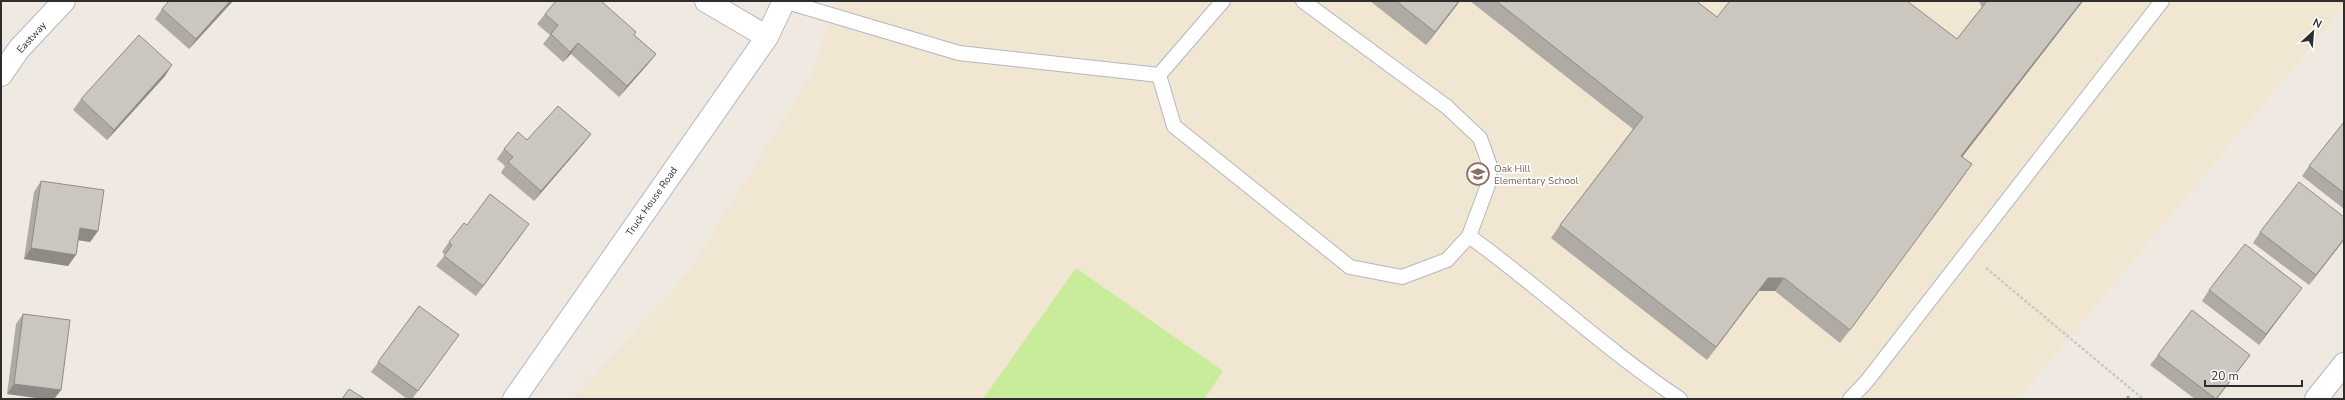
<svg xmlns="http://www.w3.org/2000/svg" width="2345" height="400" font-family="'Nunito Sans',sans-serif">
<rect width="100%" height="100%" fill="#efe9e1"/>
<polygon fill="#f0e6d1" points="835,1 2344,1 2344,7 2018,399 573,399 689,272 811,76"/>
<polygon fill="#c9ec9a" points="1076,268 1223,371 1204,399 983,399"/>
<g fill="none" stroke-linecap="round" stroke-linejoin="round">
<g stroke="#b4b7c1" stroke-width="16">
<g id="service">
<polyline points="784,1 959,53 1159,75"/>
<polyline points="1159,75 1174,126 1350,267 1402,277 1447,260 1469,236 1488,185 1490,166 1480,138 1447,107 1303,1"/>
<polyline points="1159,75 1223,1"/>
<path d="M1469,236C1541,288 1606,350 1680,399"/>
<polyline points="1850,399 1867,381 2162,1"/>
</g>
</g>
<g stroke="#b4b7c1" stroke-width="24">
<g id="minor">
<polyline points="706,1 767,37"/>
<polyline points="1,75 19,49 64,1"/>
<polyline points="514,399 767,37 784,1"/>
<polyline points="2316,399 2344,364"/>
</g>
</g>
<polyline stroke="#c9c9c9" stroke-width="2.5" stroke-dasharray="3 2" stroke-linecap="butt" points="1986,268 2143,399"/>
<use href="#service" stroke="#fff" stroke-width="14"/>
<use href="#minor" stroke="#fff" stroke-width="22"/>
</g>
<g fill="#afaba4">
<polygon points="169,1 233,1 189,49 155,19 162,9"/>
<polygon points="1370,1 1460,1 1426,45"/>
<polygon points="1470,1 1696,1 1717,17 1957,39 1982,8 1979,1 2083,1 1962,157 1972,164 1840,343 1775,291 1759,291 1707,360 1551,238 1560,225 1633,129"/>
<polygon points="545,14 634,35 656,54 648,64 619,97 571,54 563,62 543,44 550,35 537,24"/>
<polygon points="165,76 107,140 73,110 81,99"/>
<polygon points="2344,122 2344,209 2302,176 2309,166"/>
<polygon points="591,134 583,144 534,201 501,173 505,166 497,159 504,149 527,140"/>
<polygon points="41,181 98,231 90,242 78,240 68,266 24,259 34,192"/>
<polygon points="2344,217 2344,240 2309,285 2253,243 2260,232"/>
<polygon points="467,225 522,234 476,296 436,266 445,255 442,252 449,242"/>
<polygon points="2302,288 2259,345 2202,301 2209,290"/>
<polygon points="419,306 459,335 412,399 407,399 371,372"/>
<polygon points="23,314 61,390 54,399 44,399 7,394 16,324"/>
<polygon points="2158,355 2250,355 2217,399 2195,399 2150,365"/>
</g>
<g fill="#8e8b86">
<polygon points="230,1 233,1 189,49 196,39"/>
<polygon points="1459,1 1460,1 1426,45 1435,32"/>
<polygon points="2082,1 2083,1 2080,5 1952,170 1961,156"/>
<polygon points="578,43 571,54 563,62 570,52"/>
<polygon points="656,54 648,64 619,97 627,86"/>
<polygon points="172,65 165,76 107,140 114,130"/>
<polygon points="591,134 583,144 534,201 541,191"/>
<polygon points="1972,164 1963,177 1840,343 1850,330"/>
<polygon points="529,224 522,234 476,296 483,286"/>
<polygon points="80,228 98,231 90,242 72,239"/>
<polygon points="2344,239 2344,240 2309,285 2316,275"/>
<polygon points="31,248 76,255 68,266 24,259"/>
<polygon points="1768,278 1784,278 1775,291 1759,291 1707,360"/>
<polygon points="2302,288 2294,298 2259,345 2266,334"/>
<polygon points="2250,355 2243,365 2216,399"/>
<polygon points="14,384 61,390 54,399 44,399 7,394"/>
</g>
<g fill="#cbc7bf" stroke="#8e8b86">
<polygon points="169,1 230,1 196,39 162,9"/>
<polygon points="556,1 601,1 636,32 634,35 656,54 627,86 578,43 570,52 551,34 558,25 545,14"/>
<polygon points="1396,1 1459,1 1435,32"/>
<polygon points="1496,1 1696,1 1717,17 1730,1 1907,1 1957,39 1987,1 2082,1 1961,156 1972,164 1850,330 1784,278 1768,278 1716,347 1560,225 1643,117"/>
<polygon points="139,35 172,65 114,130 81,99"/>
<polygon points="558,106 591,134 541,191 508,162 513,157 504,149 518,132 527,140"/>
<polygon points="2344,122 2344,193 2309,166"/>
<polygon points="41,181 104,190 98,231 80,228 76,255 31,248"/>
<polygon points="2299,182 2344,217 2344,239 2316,275 2260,232"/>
<polygon points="490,194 529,224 483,286 444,256 452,245 449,242 464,223 467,225"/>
<polygon points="2245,244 2302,288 2266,334 2209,290"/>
<polygon points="419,306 459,335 418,391 378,362"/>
<polygon points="2192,310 2250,355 2216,399 2158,355"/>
<polygon points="23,314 70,320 61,390 14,384"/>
<polygon points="349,389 365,399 342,399"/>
<polygon points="2128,396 2131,399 2126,399"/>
</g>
<defs>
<g id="school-ring" transform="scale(1.15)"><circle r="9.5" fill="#fff" stroke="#8d6e63" stroke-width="1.5"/><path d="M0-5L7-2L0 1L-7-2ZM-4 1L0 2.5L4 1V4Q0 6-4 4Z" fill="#8d6e63"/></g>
</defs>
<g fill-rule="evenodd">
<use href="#school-ring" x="1478" y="174"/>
</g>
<g text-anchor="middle" stroke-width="3.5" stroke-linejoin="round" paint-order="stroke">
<g font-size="10" fill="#2e2e2e" stroke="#fff">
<text transform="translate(31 37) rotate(-48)" y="4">Eastway</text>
<text transform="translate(651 201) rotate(-55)" y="4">Truck House Road</text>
</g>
<g font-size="10" fill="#785e54" stroke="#fff" text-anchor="start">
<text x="1494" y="172">Oak Hill<tspan x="1494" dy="12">Elementary School</tspan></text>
</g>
</g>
<rect width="2345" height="400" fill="none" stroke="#2e2e2e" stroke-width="4"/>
<g transform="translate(2313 32) rotate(26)" stroke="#ffffff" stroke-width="3" paint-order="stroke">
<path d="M0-3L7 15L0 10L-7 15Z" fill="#2e2e2e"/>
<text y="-6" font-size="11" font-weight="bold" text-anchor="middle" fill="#2e2e2e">N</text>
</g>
<path d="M2205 380v6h97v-6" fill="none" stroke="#2e2e2e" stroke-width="2"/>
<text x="2211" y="380" font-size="12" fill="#2e2e2e" stroke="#ffffff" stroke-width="3" paint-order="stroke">20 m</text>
</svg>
